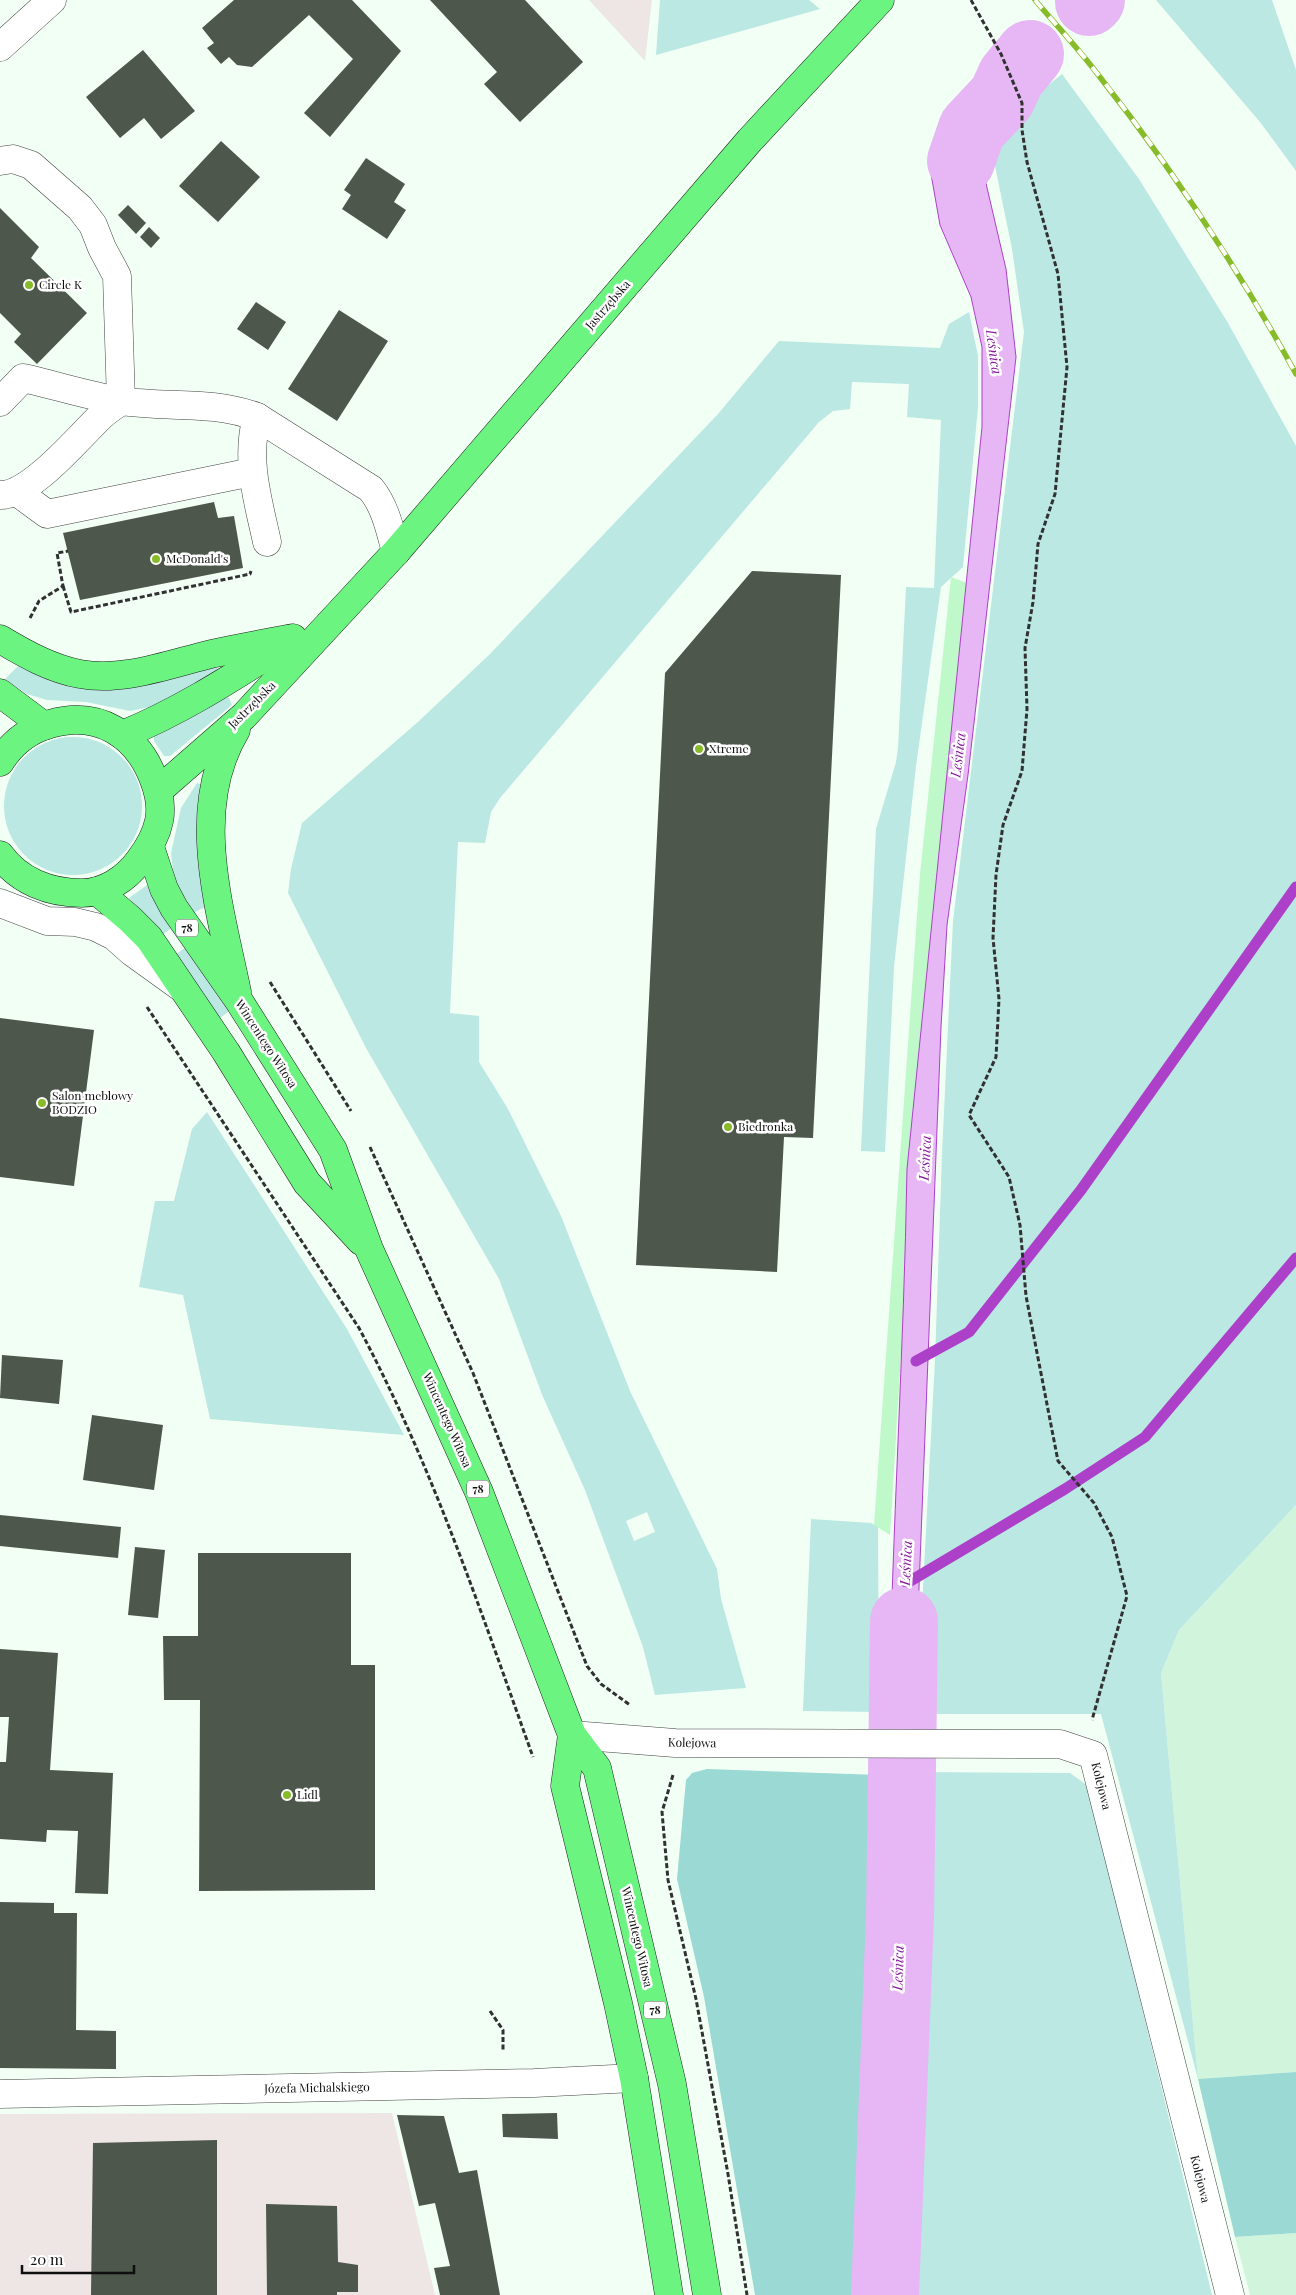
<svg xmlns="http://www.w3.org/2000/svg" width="1296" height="2295" font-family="'Playfair Display',serif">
<rect width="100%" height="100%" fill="#f1fff4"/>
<g fill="#ede6e4">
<polygon points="589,0 652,0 645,61"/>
<polygon points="392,2113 435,2295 0,2295 0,2114"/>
</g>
<g fill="#d1f4dc">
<polygon points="1296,1505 1296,2072 1198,2079 1161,1673 1179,1630"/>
<polygon points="1296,2233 1296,2295 1250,2295 1235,2237"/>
</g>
<g fill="#bbe8e3" fill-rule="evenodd">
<polygon points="660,0 809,0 820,9 656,55"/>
<polygon points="1156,0 1272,0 1296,70 1296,171 1260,122"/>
<polygon points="1062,74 1139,179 1228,323 1296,446 1296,1505 1179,1630 1161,1673 1198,2079 1101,1714 920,1714 920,1645 935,1360 942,1154 953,921 1024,332 1012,249 992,151 1025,104"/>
<path d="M969,312L978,356V407L963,567L941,587L916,766L894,967L885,1152L861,1151L876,829L896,762L898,748L906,587L934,588L941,420L907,417L909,384L852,382L850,409L833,411L819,422L500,798L491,812L485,843L458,842L450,1013L479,1016V1062L508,1109L561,1216L630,1391L717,1569L721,1599L746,1688L655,1695L643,1647L585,1490L543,1397L499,1279L366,1048L288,893L291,869L302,823L419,721L489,655L718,414L779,341L940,348L949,324ZM647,1512L655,1532L634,1541L626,1521Z"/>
<path d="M18,666C35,674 53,683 72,687C120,696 169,679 215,667L219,670L155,706L130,711L86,702L47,700L27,694L5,679Z"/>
<polygon points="225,697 229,698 232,705 170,756 164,756 154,741 154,735"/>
<circle cx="73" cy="806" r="69"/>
<polygon points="197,783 203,785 207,906 193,913 174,878 171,853 181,808"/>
<polygon points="147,885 172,928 162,935 129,898"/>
<polygon points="186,947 228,1009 228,1012 220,1018 217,1017 175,955"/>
<polygon points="207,1112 347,1329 404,1435 210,1419 183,1295 139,1287 155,1201 174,1201 192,1129"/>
<polygon points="811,1519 871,1523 878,1526 879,1712 803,1711"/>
<polygon points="920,1772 1070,1773 1088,1786 1212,2295 901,2295 904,2176 921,1923"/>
</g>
<g fill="#9bd9d5">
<polygon points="707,1769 879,1775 882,1920 868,2295 755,2295 704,1997 677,1879 686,1780 692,1773"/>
<polygon points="1296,2072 1296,2233 1235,2237 1198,2079"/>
</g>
<polygon fill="#bff9c9" points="951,577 967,583 906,1273 890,1535 874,1525 920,874"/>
<path fill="#e6b7f4" stroke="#ad40c9" d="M997,58L1017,102L978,149L1006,269L1016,357L968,775L947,925L941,1027L914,1715L889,1714C892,1532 904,1351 907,1169L982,427V347L971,297L940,225L931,174L973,84Z"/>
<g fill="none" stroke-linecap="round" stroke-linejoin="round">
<g stroke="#ad40c9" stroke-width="11">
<polyline points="916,1361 969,1332 1081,1190 1296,887"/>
<polyline points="907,1583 1065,1489 1145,1437 1296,1258"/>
</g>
<g stroke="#e6b7f4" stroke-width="68">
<polyline points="1089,2 1091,0"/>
<polyline points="961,161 972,129 1002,97 1011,77 1030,54"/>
<polyline points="885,2295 900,1917 904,1621"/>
</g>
</g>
<g fill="#4e574b">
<polygon points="234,0 352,0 401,51 330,137 304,113 353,59 309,15 252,67 237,65 229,57 221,64 207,48 214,43 202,28"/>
<polygon points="430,0 525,0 583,62 520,122 484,84 497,72"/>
<polygon points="143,50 195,111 161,139 144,118 120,138 86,97"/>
<polygon points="221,141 260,177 218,222 179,186"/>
<polygon points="366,158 405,184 394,202 406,210 387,239 342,209 351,195 344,190"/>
<polygon points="128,205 146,223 136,234 118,215"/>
<polygon points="0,208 39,247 31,258 87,313 37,364 14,342 21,334 0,313"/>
<polygon points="149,227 160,238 151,248 140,237"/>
<polygon points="256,302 286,322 268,350 237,329"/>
<polygon points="339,310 388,341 337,421 288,389"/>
<polygon points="214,502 218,518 234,516 243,568 80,600 63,533"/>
<polygon points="752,571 841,575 813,1138 784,1137 777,1272 636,1265 665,673"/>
<polygon points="0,1018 94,1030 74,1186 0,1177"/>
<polygon points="2,1355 63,1360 59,1404 0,1398"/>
<polygon points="92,1415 163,1425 154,1490 83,1480"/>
<polygon points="0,1515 121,1527 118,1558 0,1546"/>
<polygon points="135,1547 165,1550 158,1618 128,1615"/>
<polygon points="198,1553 351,1553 351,1665 375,1665 375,1890 199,1891 200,1700 164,1700 163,1636 198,1636"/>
<polygon points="0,1649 58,1653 50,1770 113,1773 108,1894 75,1893 78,1831 47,1830 46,1842 0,1839 0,1762 6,1762 9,1717 0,1717"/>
<polygon points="0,1902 54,1903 54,1913 77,1913 76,2030 116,2031 116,2069 0,2068"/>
<polygon points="557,2113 558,2139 503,2137 502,2114"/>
<polygon points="397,2115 444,2116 459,2173 477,2170 500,2295 440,2295 434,2268 450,2266 435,2203 419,2206"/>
<polygon points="217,2140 217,2295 91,2295 93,2143"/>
<polygon points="266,2204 337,2206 338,2262 358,2265 358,2292 337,2292 337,2295 267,2295"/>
</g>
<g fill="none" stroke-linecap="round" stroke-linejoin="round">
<g stroke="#424242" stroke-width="29">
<g id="minor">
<polyline points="0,47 52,0"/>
<polyline points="0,161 13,159 31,165 80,208 93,225 102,248 117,276 121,401"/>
<path d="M0,402L23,378C55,385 88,396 121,401C167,408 212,400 257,417L371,489C386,508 390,530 396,552"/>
<path d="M257,417C245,460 258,500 267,542"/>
<polyline points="17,492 47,514 252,472"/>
<path d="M0,495C30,496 78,438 100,417C106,411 114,406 121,401"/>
<polyline points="0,903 47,921 75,922 96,927 114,936 132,952 182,988"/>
<polyline points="572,1735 675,1743 1060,1744 1093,1755 1230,2295"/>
<polyline points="0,2094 534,2083 634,2078"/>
</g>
</g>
<g stroke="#202020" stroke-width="29">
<g id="major">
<path d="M0,639C25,654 52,669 80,674C123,682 170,664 211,654C238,648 266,643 293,638"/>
<polyline points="0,693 44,726"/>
<path d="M236,730C188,809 220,908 237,992"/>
<path d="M122,735C179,712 230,679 282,646"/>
<path d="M0,762C12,743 28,730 50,724C98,710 137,734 154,780C159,793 162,807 159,821C156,836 148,849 139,861C126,879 104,893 82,893C49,893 19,881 0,855"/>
<polyline points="158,791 244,716 396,552 750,140 880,0"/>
<polyline points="150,847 164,889 174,908 239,1001 333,1150 369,1249 479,1492 572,1735 597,1768 672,2084 707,2295"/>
<polyline points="97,891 130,919 149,938 226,1052 307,1183 361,1241"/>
<polyline points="572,1735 565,1786 618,2003 634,2078 669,2295"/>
</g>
</g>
<g stroke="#313131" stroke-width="3" stroke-dasharray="5 2.5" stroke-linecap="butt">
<polyline points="971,0 1001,54 1022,103 1022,130 1027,162 1058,274 1067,367 1055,494 1038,544 1033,602 1025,648 1027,709 1022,771 1003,825 996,875 993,938 999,999 996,1057 969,1115 1009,1177 1020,1225 1026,1296 1058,1461 1094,1503 1112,1537 1127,1596 1092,1720"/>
<polyline points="63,586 71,612 250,574 251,571"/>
<polyline points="30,618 39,601 63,586 57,553 68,551"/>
<polyline points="270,982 351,1111"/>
<path d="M147,1007L359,1328C432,1465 481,1612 533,1757"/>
<polyline points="370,1147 473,1373 587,1666 601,1684 630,1705"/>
<polyline points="673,1775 662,1812 668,1880 696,1999 728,2174 747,2295"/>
<polyline points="490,2011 503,2030 503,2050"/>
</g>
<use href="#minor" stroke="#fff" stroke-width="28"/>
<use href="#major" stroke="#6cf481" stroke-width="28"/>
<g stroke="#88bb2a" stroke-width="5.5">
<path id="rail" d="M1035,0C1055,24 1077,47 1096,72C1171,167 1238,268 1296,374"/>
</g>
<use href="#rail" stroke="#fff" stroke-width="4" stroke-dasharray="11" stroke-linecap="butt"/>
</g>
<g fill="#88bb2a" stroke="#fff" stroke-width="2">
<circle cx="29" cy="285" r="5"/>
<circle cx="156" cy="559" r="5"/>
<circle cx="699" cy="749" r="5"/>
<circle cx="42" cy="1103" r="5"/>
<circle cx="728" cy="1127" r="5"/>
<circle cx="287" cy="1795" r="5"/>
</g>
<g text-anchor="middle" stroke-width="5" stroke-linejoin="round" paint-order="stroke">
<g fill="#fff" stroke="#575757" stroke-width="1">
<rect x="176" y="919.5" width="22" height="17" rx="4"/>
<rect x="467" y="1480.5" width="22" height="17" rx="4"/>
<rect x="644" y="2001.5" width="22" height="17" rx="4"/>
</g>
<g font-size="11" font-weight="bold" fill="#0f0f0f">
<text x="187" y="932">78</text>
<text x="478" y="1493">78</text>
<text x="655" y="2014">78</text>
</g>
<g font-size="12" fill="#0f0f0f" stroke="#fff" text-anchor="start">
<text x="39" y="289">Circle K</text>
<text x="166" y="563">McDonald's</text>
<text x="709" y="753">Xtreme</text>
<text x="52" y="1100">Salon meblowy<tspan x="52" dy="14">BODZIO</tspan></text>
<text x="738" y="1131">Biedronka</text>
<text x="297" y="1799">Lidl</text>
</g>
<g font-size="12" fill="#0f0f0f" stroke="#fff">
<text transform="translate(608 305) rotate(-49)" y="4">Jastrzębska</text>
<text transform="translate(252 705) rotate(-45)" y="4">Jastrzębska</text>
<text transform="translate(266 1044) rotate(57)" y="4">Wincentego Witosa</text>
<text transform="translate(447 1420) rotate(66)" y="4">Wincentego Witosa</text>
<text transform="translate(692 1743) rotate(1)" y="4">Kolejowa</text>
<text transform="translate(1101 1786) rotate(76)" y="4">Kolejowa</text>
<text transform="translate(637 1937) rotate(77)" y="4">Wincentego Witosa</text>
<text transform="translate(317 2088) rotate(-1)" y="4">Józefa Michalskiego</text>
<text transform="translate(1200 2179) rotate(76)" y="4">Kolejowa</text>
</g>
<g font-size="14" font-style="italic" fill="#881b9d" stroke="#fff">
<text transform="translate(994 352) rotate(82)" y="5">Leśnica</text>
<text transform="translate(958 755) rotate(-83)" y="5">Leśnica</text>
<text transform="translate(925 1158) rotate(-87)" y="5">Leśnica</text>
<text transform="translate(906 1563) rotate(-87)" y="5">Leśnica</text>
<text transform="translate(898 1968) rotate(-88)" y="5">Leśnica</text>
</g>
</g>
<path d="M22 2265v8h112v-8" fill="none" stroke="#0f0f0f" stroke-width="2.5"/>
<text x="30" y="2265" font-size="15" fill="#0f0f0f" stroke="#ffffff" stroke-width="4" paint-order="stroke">20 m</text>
</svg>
